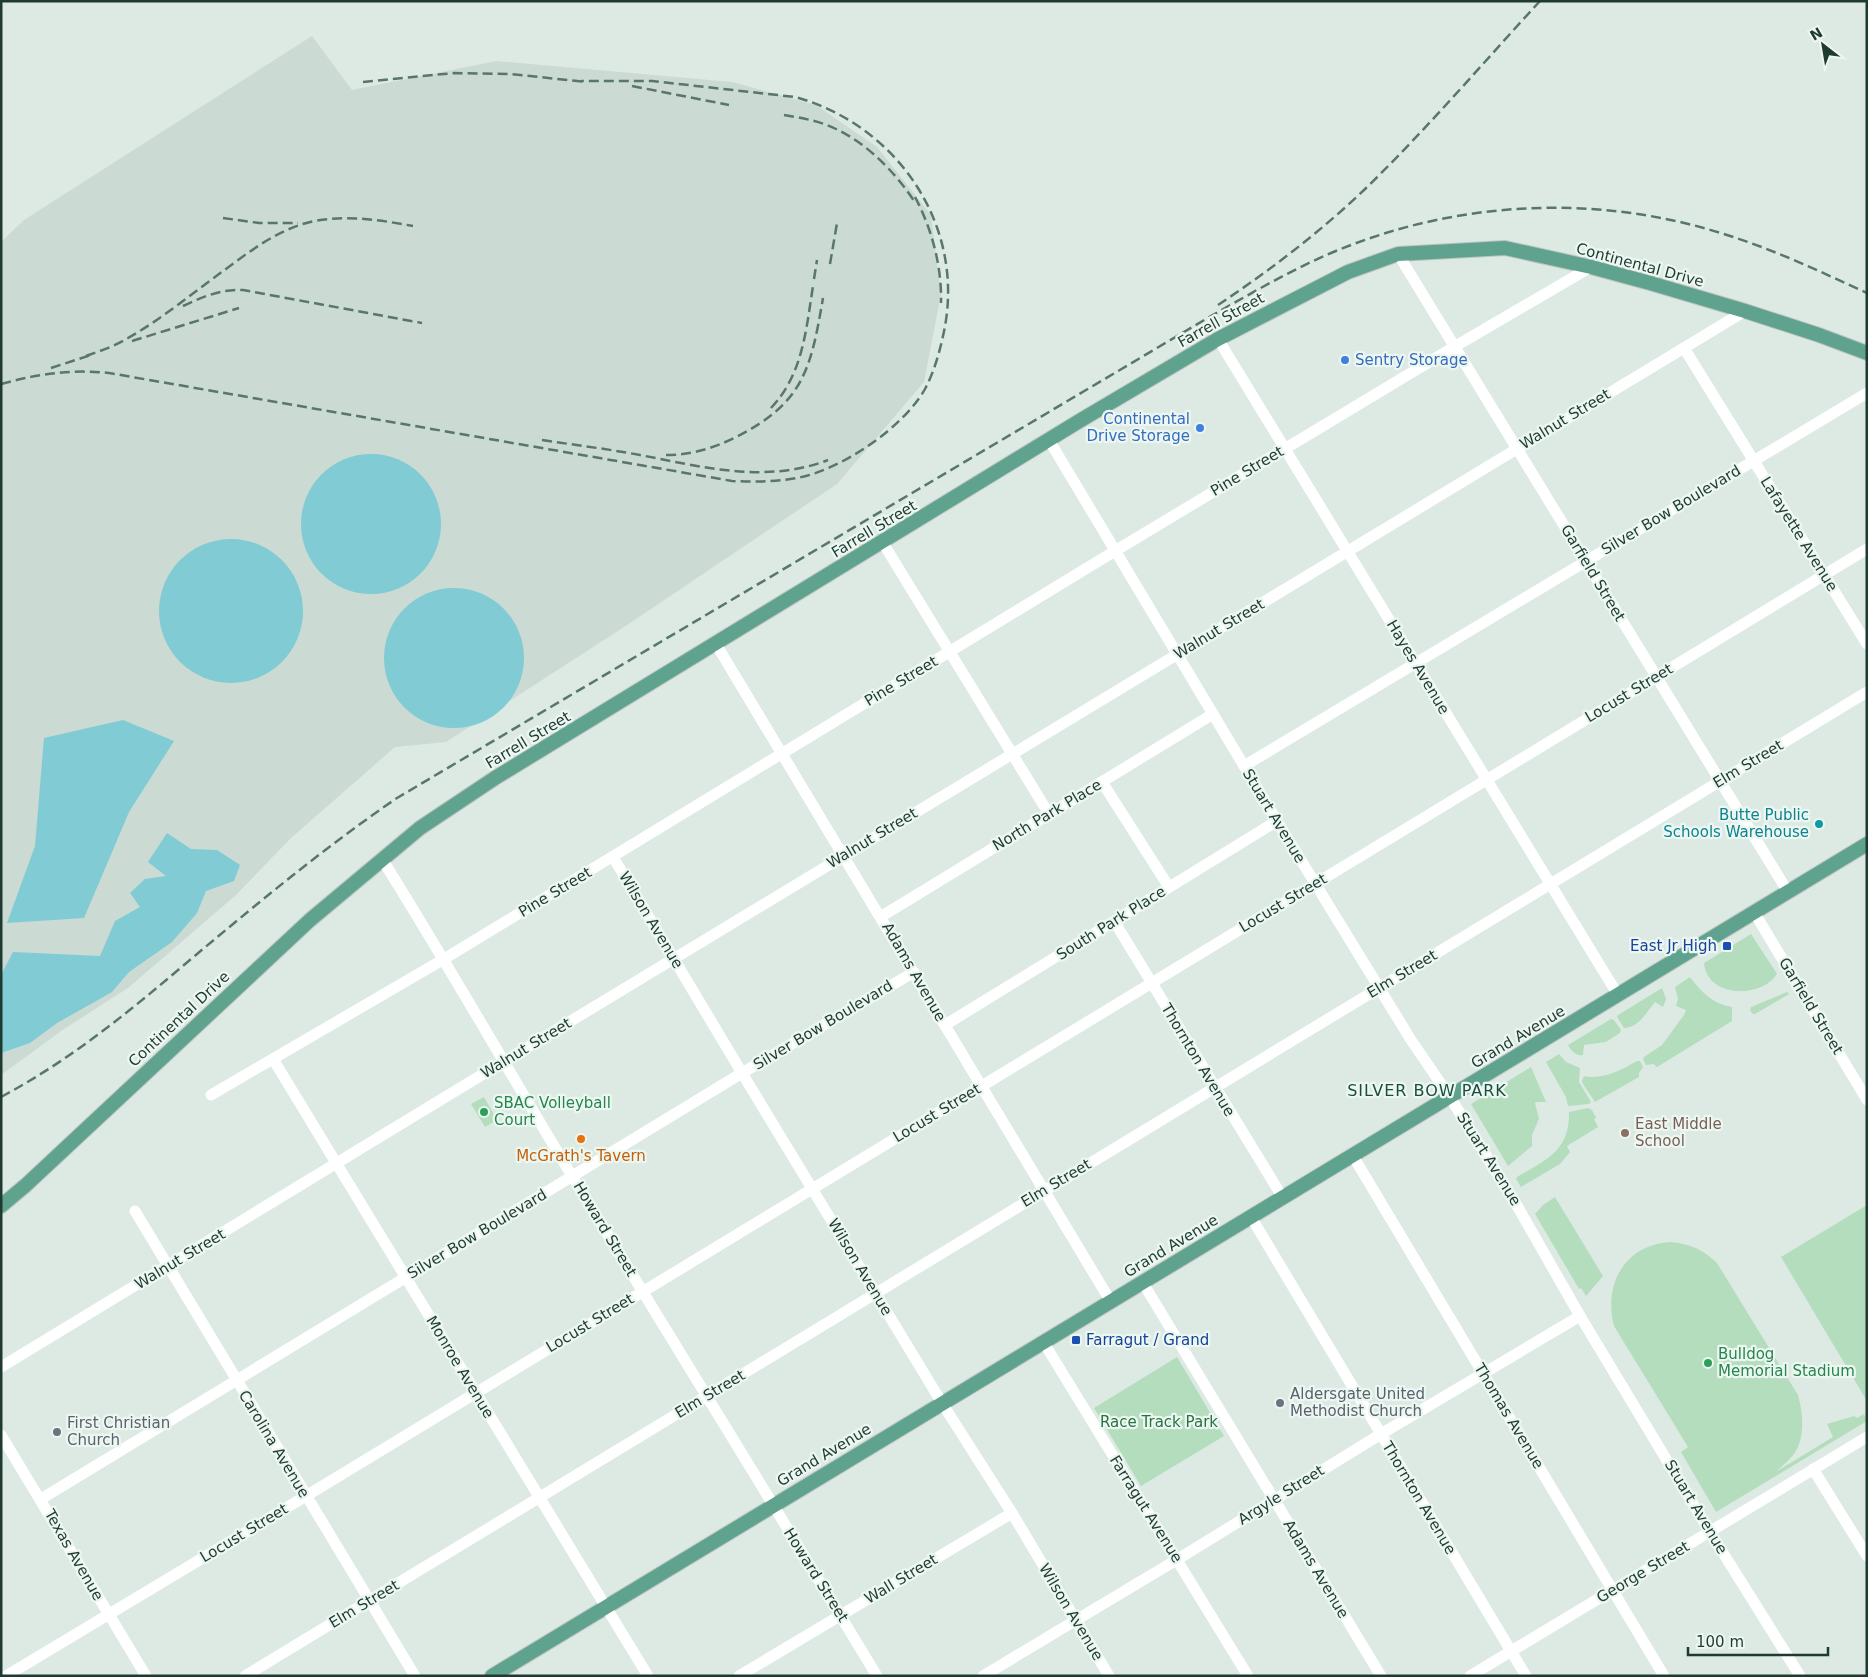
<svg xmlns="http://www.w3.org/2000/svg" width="1868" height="1677" font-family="'DejaVu Sans',sans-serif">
<rect width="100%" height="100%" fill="#ddeae4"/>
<polygon fill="#cbdad2" points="312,36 352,90 496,61 732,82 816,105 877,147 931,215 941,294 924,382 837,484 621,629 446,742 395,747 291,838 236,895 128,988 64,1029 1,1075 1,242 24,220"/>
<g fill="#b4ddbd">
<path d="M1751,934L1777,974C1761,999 1707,998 1704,963Z"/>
<path d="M1690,977C1701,992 1713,1004 1732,1007V1021L1657,1067L1654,1064L1646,1065L1643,1059L1644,1057L1662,1045L1684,1015L1686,1010L1676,1006L1678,999L1675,987Z"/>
<path d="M1662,988L1666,999L1663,1007L1655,1002C1647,1012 1638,1028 1624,1028L1617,1017L1618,1015Z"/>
<polygon points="1787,992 1789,994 1755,1014 1753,1014 1750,1010 1751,1007"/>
<path d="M1611,1019L1614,1020L1621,1030L1620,1033L1606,1042L1584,1045L1583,1055C1576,1056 1571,1051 1568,1045Z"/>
<polygon points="1559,1054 1566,1062 1580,1068 1579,1082 1591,1102 1589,1104 1568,1106 1566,1097 1546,1062"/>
<path d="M1637,1061H1640L1643,1067L1639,1073V1077L1595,1102L1583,1084L1582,1081L1584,1076C1602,1080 1622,1070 1637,1061Z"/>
<polygon points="1531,1067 1546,1102 1537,1102 1535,1103 1539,1119 1532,1135 1532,1146 1508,1166 1471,1104"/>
<polygon points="484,1097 497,1120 485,1127 471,1104"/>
<path d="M1588,1108L1592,1110L1596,1118L1594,1119L1598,1127L1567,1146L1570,1152L1560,1164L1521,1187L1516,1179L1517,1177C1546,1160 1570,1151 1569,1112Z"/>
<polygon points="1555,1197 1603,1276 1586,1296 1581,1288 1579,1289 1535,1214 1543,1205"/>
<polygon points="1867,1205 1867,1401 1781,1257"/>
<path d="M1670,1242C1689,1243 1704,1250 1717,1263L1798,1395C1803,1413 1805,1434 1796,1451C1791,1459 1783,1465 1777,1471L1833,1437L1827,1424L1854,1416L1857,1418L1864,1414L1867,1421L1716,1512L1681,1452L1688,1447L1614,1326C1603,1284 1625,1245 1670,1242Z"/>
<polygon points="1177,1357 1224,1436 1141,1486 1094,1408"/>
</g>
<g fill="#81cbd4">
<circle cx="371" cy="524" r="70"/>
<circle cx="231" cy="611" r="72"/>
<circle cx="454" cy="658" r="70"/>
<polygon points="123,720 174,741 129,812 84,918 7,923 35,846 44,738"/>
<polygon points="167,833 191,849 217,850 240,865 234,881 206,891 197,913 172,942 129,972 112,992 57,1023 30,1043 1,1053 1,975 13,952 100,956 115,921 140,907 130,893 145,879 166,876 148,862"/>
</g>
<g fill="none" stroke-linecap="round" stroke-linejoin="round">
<g stroke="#bcc4c1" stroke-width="16">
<g id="major">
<polyline points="1,1206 26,1185 310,920 420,828 495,778 1081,420 1218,339 1348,272 1398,254 1505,248 1591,267 1650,283 1745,311 1819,335 1867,353"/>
<polyline points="492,1676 1867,844"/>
</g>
</g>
<g stroke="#fff" stroke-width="11">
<polyline points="1398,254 1788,892"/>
<polyline points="1218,339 1618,995"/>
<polyline points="1684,348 1867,644"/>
<polyline points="1049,440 1277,821 1411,1040 1450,1097 1519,1209 1580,1316 1710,1532 1800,1676"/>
<polyline points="883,543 1049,814"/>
<path d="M716,644C849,862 979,1082 1111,1302"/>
<polyline points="1244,766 1867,393"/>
<polyline points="1102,782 1169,887"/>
<polyline points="613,857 742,1073 942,1403 1012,1513 1109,1676"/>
<path d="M382,859C447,963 508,1070 572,1176C674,1342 776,1509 877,1676"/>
<polyline points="1754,912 1867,1100"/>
<polyline points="882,916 1213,714"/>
<polyline points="1114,921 1283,1198"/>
<polyline points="945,1025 1277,821"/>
<polyline points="273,1059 648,1676"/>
<polyline points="211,1095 444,959 1115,551 1454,347 1591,267"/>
<polyline points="1353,1156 1664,1676"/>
<polyline points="135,1211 415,1676"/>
<polyline points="1251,1217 1526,1676"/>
<polyline points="1143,1283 1381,1676"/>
<polyline points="1044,1343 1248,1676"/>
<polyline points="1,1367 503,1062 1745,311"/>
<polyline points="1,1435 146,1676"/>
<polyline points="1813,1469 1867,1556"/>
<polyline points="41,1499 742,1073 914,972"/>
<polyline points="6,1676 306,1496 1867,549"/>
<polyline points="245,1676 1867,692"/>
<polyline points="739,1676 1012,1513"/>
<polyline points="983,1676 1178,1559 1381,1434 1580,1316"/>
<polyline points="1470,1676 1867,1437"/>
</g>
<use href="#major" stroke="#5fa38e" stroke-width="14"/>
<g stroke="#58766d" stroke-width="2.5" stroke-dasharray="10 5" stroke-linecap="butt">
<polyline points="363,82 454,73 510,74 587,82"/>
<polyline points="632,86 729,105"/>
<path d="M784,115C802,118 820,121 836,129C868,144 897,174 916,204"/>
<path d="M915,197C932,229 942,267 941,303"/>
<polyline points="223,218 259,223 298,223"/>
<polyline points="830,264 837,223"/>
<polyline points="814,279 817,260"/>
<path d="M1218,305C1269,271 1319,233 1364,190C1426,130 1482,64 1540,1"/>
<path d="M183,306C202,297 221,289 243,290L422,323"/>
<polyline points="132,341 239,308"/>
<path d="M86,356C100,351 115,346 128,338C160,320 189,296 219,274C248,253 278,228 315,221C348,215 380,220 413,226"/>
<polyline points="51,368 91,355"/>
<path d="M1,384C38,374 71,369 109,373L732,481C754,482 775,482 797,478C841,470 903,428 925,389C934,372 939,354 943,336C968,228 898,125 795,97L652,81H581"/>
<path d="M771,408C803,374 806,330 813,286"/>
<path d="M542,440C575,445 608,449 640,455C703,467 766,484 828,460"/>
<path d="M666,455C692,455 714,448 736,437C804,403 811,368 823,298"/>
<path d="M1,1097C72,1059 130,1011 191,959C258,903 325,847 397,798L1211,316C1250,294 1289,271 1331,253C1456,200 1598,193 1727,235C1775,250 1821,272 1867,293"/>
</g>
</g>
<g fill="#3f7fe0" stroke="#edf7f2" stroke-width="2">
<circle cx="1345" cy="360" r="5"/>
<circle cx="1200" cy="428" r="5"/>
</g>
<circle fill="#0f9aa8" stroke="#edf7f2" stroke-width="2" cx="1819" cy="824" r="5"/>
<g fill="#1a4fb4" stroke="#edf7f2" stroke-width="2">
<rect x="1722" y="941" width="10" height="10" rx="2.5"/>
<rect x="1071" y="1335" width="10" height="10" rx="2.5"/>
</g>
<g fill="#2e9e5b" stroke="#edf7f2" stroke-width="2">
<circle cx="484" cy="1112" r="5"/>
<circle cx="1708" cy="1363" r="5"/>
</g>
<circle fill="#8d6e63" stroke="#edf7f2" stroke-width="2" cx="1625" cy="1133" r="5"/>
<circle fill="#e8710a" stroke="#edf7f2" stroke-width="2" cx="581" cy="1139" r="5"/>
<g fill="#6b7280" stroke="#edf7f2" stroke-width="2">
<circle cx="1280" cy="1403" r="5"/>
<circle cx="57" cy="1432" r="5"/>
</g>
<g text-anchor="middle" stroke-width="4.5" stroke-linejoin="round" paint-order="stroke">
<g font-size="15" fill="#1e3a31" stroke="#edf7f2">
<text transform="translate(1640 265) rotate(15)" y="5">Continental Drive</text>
<text transform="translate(1221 320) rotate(-29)" y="5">Farrell Street</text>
<text transform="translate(1565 419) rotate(-31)" y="5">Walnut Street</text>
<text transform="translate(1247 471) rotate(-31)" y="5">Pine Street</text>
<text transform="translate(1671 510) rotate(-31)" y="5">Silver Bow Boulevard</text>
<text transform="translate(874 529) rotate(-31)" y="5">Farrell Street</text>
<text transform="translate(1799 534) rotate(58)" y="5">Lafayette Avenue</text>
<text transform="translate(1593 573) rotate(59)" y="5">Garfield Street</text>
<text transform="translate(1219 629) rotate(-31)" y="5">Walnut Street</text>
<text transform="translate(1418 667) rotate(59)" y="5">Hayes Avenue</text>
<text transform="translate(901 681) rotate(-31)" y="5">Pine Street</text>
<text transform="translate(1629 693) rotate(-31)" y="5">Locust Street</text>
<text transform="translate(528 740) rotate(-31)" y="5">Farrell Street</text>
<text transform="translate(1748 764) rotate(-31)" y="5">Elm Street</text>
<text transform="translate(1047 815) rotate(-31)" y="5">North Park Place</text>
<text transform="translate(1274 816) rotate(59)" y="5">Stuart Avenue</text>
<text transform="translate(872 838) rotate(-31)" y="5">Walnut Street</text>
<text transform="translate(555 892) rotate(-31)" y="5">Pine Street</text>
<text transform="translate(1283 903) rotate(-31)" y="5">Locust Street</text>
<text transform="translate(651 920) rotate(59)" y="5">Wilson Avenue</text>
<text transform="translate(1111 923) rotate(-32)" y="5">South Park Place</text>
<text transform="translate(914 972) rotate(60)" y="5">Adams Avenue</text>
<text transform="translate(1402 974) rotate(-31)" y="5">Elm Street</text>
<text transform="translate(1811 1006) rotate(59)" y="5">Garfield Street</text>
<text transform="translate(179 1019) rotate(-43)" y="5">Continental Drive</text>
<text transform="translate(823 1025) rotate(-31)" y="5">Silver Bow Boulevard</text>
<text transform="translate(1518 1037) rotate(-31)" y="5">Grand Avenue</text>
<text transform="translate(526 1048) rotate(-31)" y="5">Walnut Street</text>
<text transform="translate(1198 1060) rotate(59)" y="5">Thornton Avenue</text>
<text transform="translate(937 1113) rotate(-31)" y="5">Locust Street</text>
<text transform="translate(1489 1159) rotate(58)" y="5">Stuart Avenue</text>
<text transform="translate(1056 1183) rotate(-31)" y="5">Elm Street</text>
<text transform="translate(605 1229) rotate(59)" y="5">Howard Street</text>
<text transform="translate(477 1234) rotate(-31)" y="5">Silver Bow Boulevard</text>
<text transform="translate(1171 1246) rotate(-31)" y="5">Grand Avenue</text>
<text transform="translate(180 1259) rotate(-31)" y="5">Walnut Street</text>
<text transform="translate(860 1267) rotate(59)" y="5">Wilson Avenue</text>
<text transform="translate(590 1323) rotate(-31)" y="5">Locust Street</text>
<text transform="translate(460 1367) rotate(59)" y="5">Monroe Avenue</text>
<text transform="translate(710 1394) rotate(-31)" y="5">Elm Street</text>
<text transform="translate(1509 1416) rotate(59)" y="5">Thomas Avenue</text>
<text transform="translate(274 1444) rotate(59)" y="5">Carolina Avenue</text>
<text transform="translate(824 1455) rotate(-31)" y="5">Grand Avenue</text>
<text transform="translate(1281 1495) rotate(-32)" y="5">Argyle Street</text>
<text transform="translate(1419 1498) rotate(59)" y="5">Thornton Avenue</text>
<text transform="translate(1696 1507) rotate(59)" y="5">Stuart Avenue</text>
<text transform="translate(1146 1509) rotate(58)" y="5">Farragut Avenue</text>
<text transform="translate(244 1533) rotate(-31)" y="5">Locust Street</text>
<text transform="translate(74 1555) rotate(60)" y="5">Texas Avenue</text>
<text transform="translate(1316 1569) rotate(59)" y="5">Adams Avenue</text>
<text transform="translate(1643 1572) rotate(-31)" y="5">George Street</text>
<text transform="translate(816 1575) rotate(58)" y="5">Howard Street</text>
<text transform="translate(901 1579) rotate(-31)" y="5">Wall Street</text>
<text transform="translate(364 1604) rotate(-31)" y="5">Elm Street</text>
<text transform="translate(1071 1612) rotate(59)" y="5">Wilson Avenue</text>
</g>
<g font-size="15" fill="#366cbe" stroke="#edf7f2" text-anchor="start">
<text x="1355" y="365">Sentry Storage</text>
<text x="1190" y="424" text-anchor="end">Continental<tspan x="1190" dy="17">Drive Storage</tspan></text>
</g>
<g font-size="15" fill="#0d838f" stroke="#edf7f2" text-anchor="end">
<text x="1809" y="820">Butte Public<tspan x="1809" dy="17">Schools Warehouse</tspan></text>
</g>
<g font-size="15" fill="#164399" stroke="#edf7f2" text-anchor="end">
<text x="1717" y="951">East Jr High</text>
<text x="1086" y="1345" text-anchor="start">Farragut / Grand</text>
</g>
<g font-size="15" fill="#27864d" stroke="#edf7f2" text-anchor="start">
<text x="494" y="1108">SBAC Volleyball<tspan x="494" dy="17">Court</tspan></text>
<text x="1718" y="1359">Bulldog<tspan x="1718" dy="17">Memorial Stadium</tspan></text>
</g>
<g font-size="15" fill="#785e54" stroke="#edf7f2" text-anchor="start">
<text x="1635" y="1129">East Middle<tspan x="1635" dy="17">School</tspan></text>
</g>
<g font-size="15" fill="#c56008" stroke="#edf7f2">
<text x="581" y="1161">McGrath's Tavern</text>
</g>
<g font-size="15" fill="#5b616d" stroke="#edf7f2" text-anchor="start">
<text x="1290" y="1399">Aldersgate United<tspan x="1290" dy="17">Methodist Church</tspan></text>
<text x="67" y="1428">First Christian<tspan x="67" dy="17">Church</tspan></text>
</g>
<g font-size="15" fill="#267340" stroke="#edf7f2">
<text x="1159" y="1427">Race Track Park</text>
</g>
<g font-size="16" letter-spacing="1" fill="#194d3e" stroke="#edf7f2">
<text x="1427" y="1096">SILVER BOW PARK</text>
</g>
</g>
<rect width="1868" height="1677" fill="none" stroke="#1e3a31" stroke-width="5"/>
<g transform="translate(1823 45) rotate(329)" stroke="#edf7f2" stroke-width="4" paint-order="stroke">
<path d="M0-4L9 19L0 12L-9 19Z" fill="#1e3a31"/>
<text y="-8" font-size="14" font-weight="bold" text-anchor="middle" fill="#1e3a31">N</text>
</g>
<path d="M1688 1647v8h140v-8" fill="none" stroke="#1e3a31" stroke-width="2.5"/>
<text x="1696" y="1647" font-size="15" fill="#1e3a31" stroke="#edf7f2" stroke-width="4" paint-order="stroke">100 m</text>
</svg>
